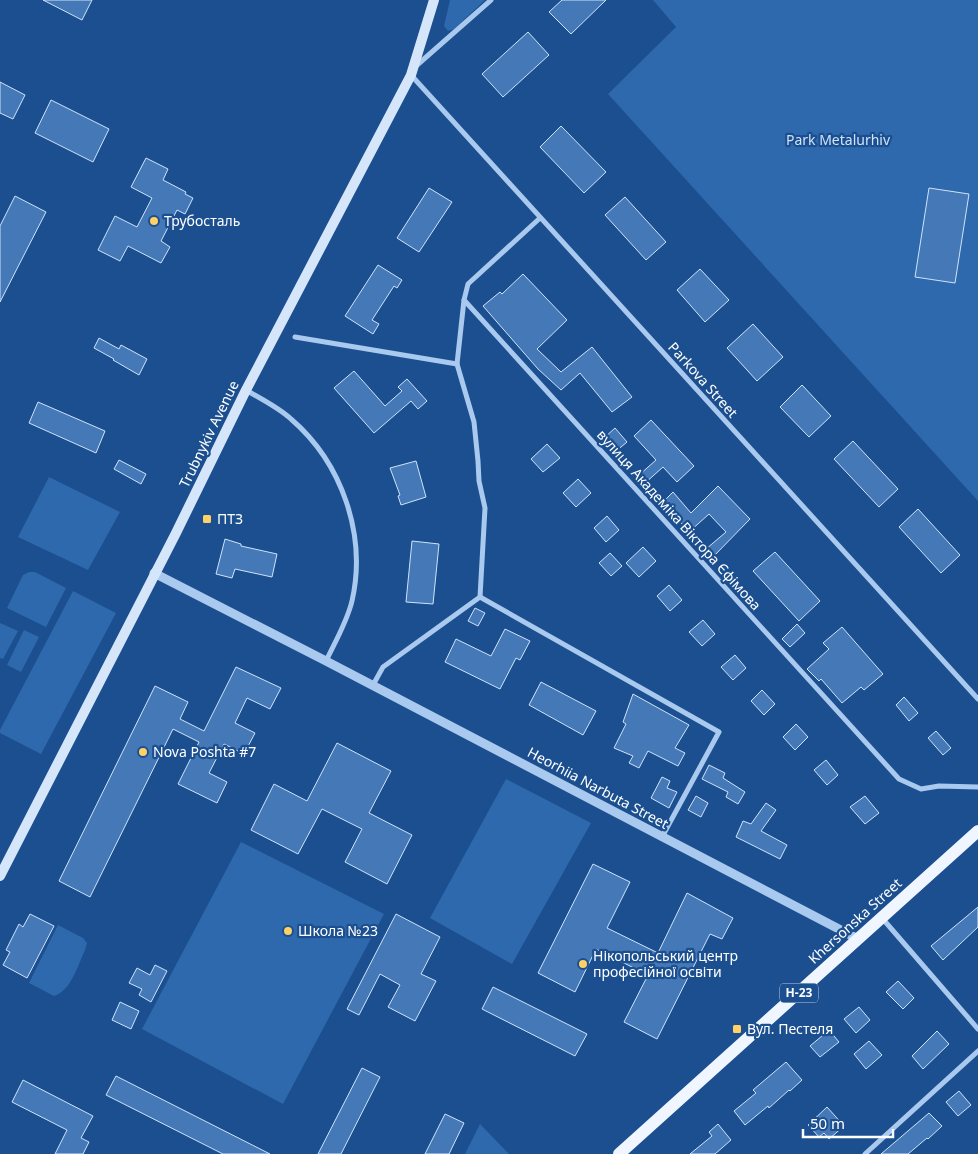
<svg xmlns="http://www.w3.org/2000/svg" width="978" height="1154" font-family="'Noto Sans',sans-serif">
<rect width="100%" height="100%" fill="#1b4f8f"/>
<g fill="#2e69ad">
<polygon points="450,0 485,0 454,29 448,31 444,26"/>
<polygon points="653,0 978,0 978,501 608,94 676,27"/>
<polygon points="49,477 120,512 88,570 18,537"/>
<polygon points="29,572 35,572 66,588 46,627 7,608 23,575"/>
<polygon points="73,591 116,613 41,754 0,733 0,730"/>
<polygon points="0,623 18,631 3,659 0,658"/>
<polygon points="24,630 39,637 21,672 7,665"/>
<polygon points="506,779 591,823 512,964 430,918"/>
<polygon points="241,842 384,914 283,1104 142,1029"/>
<path d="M58,925L83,938L87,943L85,950C78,965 71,991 54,996L29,983Z"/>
<polygon points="480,1124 509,1154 465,1154"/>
</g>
<g fill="#4478b7" stroke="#cfe3fa">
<polygon points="43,0 92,0 82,20"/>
<polygon points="562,0 606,0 571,34 549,12"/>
<polygon points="528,32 549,55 503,97 482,74"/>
<polygon points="0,82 25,95 13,119 0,113"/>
<polygon points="51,100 109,129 93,162 35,133"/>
<polygon points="561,126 606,172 584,193 540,147"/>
<polygon points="146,158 168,169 163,180 186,192 185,194 193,198 185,214 177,210 161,241 170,247 161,263 128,246 120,261 98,250 115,216 137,227 152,198 131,187"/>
<polygon points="429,188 452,202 419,252 397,238"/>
<polygon points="929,188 969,194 955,283 915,277"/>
<polygon points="15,196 46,212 0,302 0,226"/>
<polygon points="625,197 666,242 646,260 605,215"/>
<polygon points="378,265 402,280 397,288 394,286 372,320 379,324 373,334 345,316"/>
<polygon points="700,269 729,300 705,322 677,290"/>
<polygon points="523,274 567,320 537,349 561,372 592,347 632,397 612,412 580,373 561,390 538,369 483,306 500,292 502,294"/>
<polygon points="753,324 783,357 757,381 727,348"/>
<polygon points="99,338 119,349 121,345 147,359 139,375 113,360 114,359 94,348"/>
<polygon points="354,371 385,406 402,391 398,387 407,379 427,401 418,409 411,401 374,433 334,388"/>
<polygon points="802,385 831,416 809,437 780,407"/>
<polygon points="38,402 105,431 96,453 29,423"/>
<polygon points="651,420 694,466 677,482 663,467 644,484 638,476 656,460 634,436"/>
<polygon points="615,428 627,442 615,452 604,438"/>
<polygon points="853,441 898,489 879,507 834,459"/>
<polygon points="547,444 560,458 543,472 531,459"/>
<polygon points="119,460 146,474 141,484 114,469"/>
<polygon points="416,461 426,497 401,505 398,496 400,495 390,468"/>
<polygon points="578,479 591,493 576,507 563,493"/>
<polygon points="718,486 750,519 713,557 706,549 726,532 709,514 689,532 663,502 673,492 691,513"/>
<polygon points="918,509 960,555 941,573 899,527"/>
<polygon points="607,516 619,530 606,542 594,528"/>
<polygon points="225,539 241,544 241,546 277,554 272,577 235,569 232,578 216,574"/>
<polygon points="412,541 439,544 433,604 406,602"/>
<polygon points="643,547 656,561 639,577 626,563"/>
<polygon points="775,552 820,601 799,621 753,571"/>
<polygon points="610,553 622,566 611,576 599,563"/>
<polygon points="669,585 682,600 670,611 657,596"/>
<polygon points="475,608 485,613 478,626 468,621"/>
<polygon points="703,620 715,634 702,646 689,632"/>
<polygon points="797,624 805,633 790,647 782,639"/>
<polygon points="842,627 883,674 864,690 861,687 842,703 821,679 819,681 807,669 829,649 823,643"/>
<polygon points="505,629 530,641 520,660 516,658 500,689 445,662 456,639 491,656"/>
<polygon points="735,655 746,668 733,680 721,667"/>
<polygon points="236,667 281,688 270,709 247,698 235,723 255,733 244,754 224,744 209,773 227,782 217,803 178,784 199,742 173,729 90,897 59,881 155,686 188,702 180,719 204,731"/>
<polygon points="541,682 596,711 583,735 529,705"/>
<polygon points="762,690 775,704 764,715 751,701"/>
<polygon points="633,694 689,725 675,748 685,753 678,766 648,751 639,768 629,763 633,756 614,748 626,724 623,722"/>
<polygon points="904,697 918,713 909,721 896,705"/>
<polygon points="796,724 808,737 795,750 783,737"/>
<polygon points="936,731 951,748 943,755 928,738"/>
<polygon points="337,743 391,771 369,813 412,835 387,884 345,862 362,829 322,809 298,854 251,830 274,784 307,801"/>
<polygon points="826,760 838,775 827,785 814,770"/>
<polygon points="709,765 725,773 723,778 745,792 738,804 726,797 728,792 702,779"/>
<polygon points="662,777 670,781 667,788 677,792 669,808 651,798"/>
<polygon points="696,796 708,803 701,817 688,810"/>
<polygon points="865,796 879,813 865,824 850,807"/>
<polygon points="766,803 776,810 761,831 787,845 780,859 736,837 743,821 751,824"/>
<polygon points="593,864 630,882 607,928 658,953 687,893 733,918 722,939 710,934 657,1039 624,1022 648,975 596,949 575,992 538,973"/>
<polygon points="978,907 978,927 943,960 931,946"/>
<polygon points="30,914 54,926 27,978 3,965 10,952 6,950 19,924 23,927"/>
<polygon points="396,914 440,937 421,974 436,981 415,1021 388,1007 400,985 380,974 359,1015 347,1009"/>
<polygon points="155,965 167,971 151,1002 139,995 142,989 129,983 137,968 150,975"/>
<polygon points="898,981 914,998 903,1009 886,992"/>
<polygon points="493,987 587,1034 575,1056 482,1009"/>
<polygon points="120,1002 139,1011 131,1029 112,1020"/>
<polygon points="859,1007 870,1020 856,1033 844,1019"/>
<polygon points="829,1030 839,1042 820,1057 810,1046"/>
<polygon points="937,1031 949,1044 923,1069 912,1056"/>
<polygon points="869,1041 882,1055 866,1069 854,1054"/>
<polygon points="786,1062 802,1080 790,1091 789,1090 769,1108 768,1106 745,1125 734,1111 756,1093 753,1090"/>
<polygon points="362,1068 380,1077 341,1154 318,1154"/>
<polygon points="116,1076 270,1154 223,1154 106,1095"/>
<polygon points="23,1080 93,1116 81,1138 89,1142 83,1154 55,1154 67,1130 12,1102"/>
<polygon points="959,1091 971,1105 958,1116 946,1102"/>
<polygon points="827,1107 844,1126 829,1139 824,1133 819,1137 808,1125"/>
<polygon points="929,1113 942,1126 928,1139 927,1138 908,1154 881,1154"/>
<polygon points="445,1114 464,1123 449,1154 425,1154"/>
<polygon points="718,1124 731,1140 715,1154 690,1154 712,1136 709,1132"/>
</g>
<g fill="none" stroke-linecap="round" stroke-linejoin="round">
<g stroke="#a9c9ee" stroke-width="5">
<polyline points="416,66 491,0"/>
<polyline points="411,75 978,699"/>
<polyline points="540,218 468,284 464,300 899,779 921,789 939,786 978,787"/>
<polyline points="295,337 457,364"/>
<path d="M246,390C261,399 278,407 291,419C342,463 367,535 352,601C347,622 335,642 326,661"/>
<polyline points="480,597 719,732 662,837"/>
<polyline points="373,685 383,667 480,597 485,508 479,481 478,461 474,422 457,364 464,300"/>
<polyline points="882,918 978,1029"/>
<polyline points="865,1154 978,1051"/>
</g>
<polyline stroke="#a9c9ee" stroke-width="9" points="154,573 326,661 858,939"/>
<polyline stroke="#d6e6fa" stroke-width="10" points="0,876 176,533 246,390 411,75 434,0"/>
<polyline stroke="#f0f6ff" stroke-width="12" points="619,1154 978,831"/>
</g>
<g fill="#ffd166" stroke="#1b4f8f" stroke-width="2">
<circle cx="154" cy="221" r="5"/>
<rect x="202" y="514" width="10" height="10" rx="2.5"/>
<circle cx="143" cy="752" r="5"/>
<circle cx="288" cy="931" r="5"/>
<circle cx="583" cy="964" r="5"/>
<rect x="732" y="1024" width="10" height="10" rx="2.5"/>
</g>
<g text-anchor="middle" stroke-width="4.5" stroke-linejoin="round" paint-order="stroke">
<rect fill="#1b4f8f" stroke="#bbcadd" stroke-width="1" x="780" y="983.5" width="38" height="19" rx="4"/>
<g font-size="12" font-weight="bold" fill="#fff">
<text x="799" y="997">Н-23</text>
</g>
<g font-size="14" fill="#cfe3fa" stroke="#1b4f8f">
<text x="838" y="145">Park Metalurhiv</text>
</g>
<g font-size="14" fill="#fff" stroke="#1b4f8f" text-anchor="start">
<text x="164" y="226">Трубосталь</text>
<text x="217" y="524">ПТЗ</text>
<text x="153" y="757">Nova Poshta #7</text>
<text x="298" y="936">Школа №23</text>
<text x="593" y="961">Нікопольський центр<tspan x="593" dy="16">професійної освіти</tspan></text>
<text x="747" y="1034">Вул. Пестеля</text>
</g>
<g font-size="14" fill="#fff" stroke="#1b4f8f">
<text transform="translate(703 380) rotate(48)" y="5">Parkova Street</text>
<text transform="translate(209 434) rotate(-64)" y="5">Trubnykiv Avenue</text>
<text transform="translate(679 520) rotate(48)" y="5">вулиця Академіка Віктора Єфімова</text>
<text transform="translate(598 788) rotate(28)" y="5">Heorhiia Narbuta Street</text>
<text transform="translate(855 921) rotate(-42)" y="5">Khersonska Street</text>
</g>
</g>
<path d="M803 1129v8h90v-8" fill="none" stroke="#ffffff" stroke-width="2.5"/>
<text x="810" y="1129" font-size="15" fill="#ffffff" stroke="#1b4f8f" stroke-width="4" paint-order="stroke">50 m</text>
</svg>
